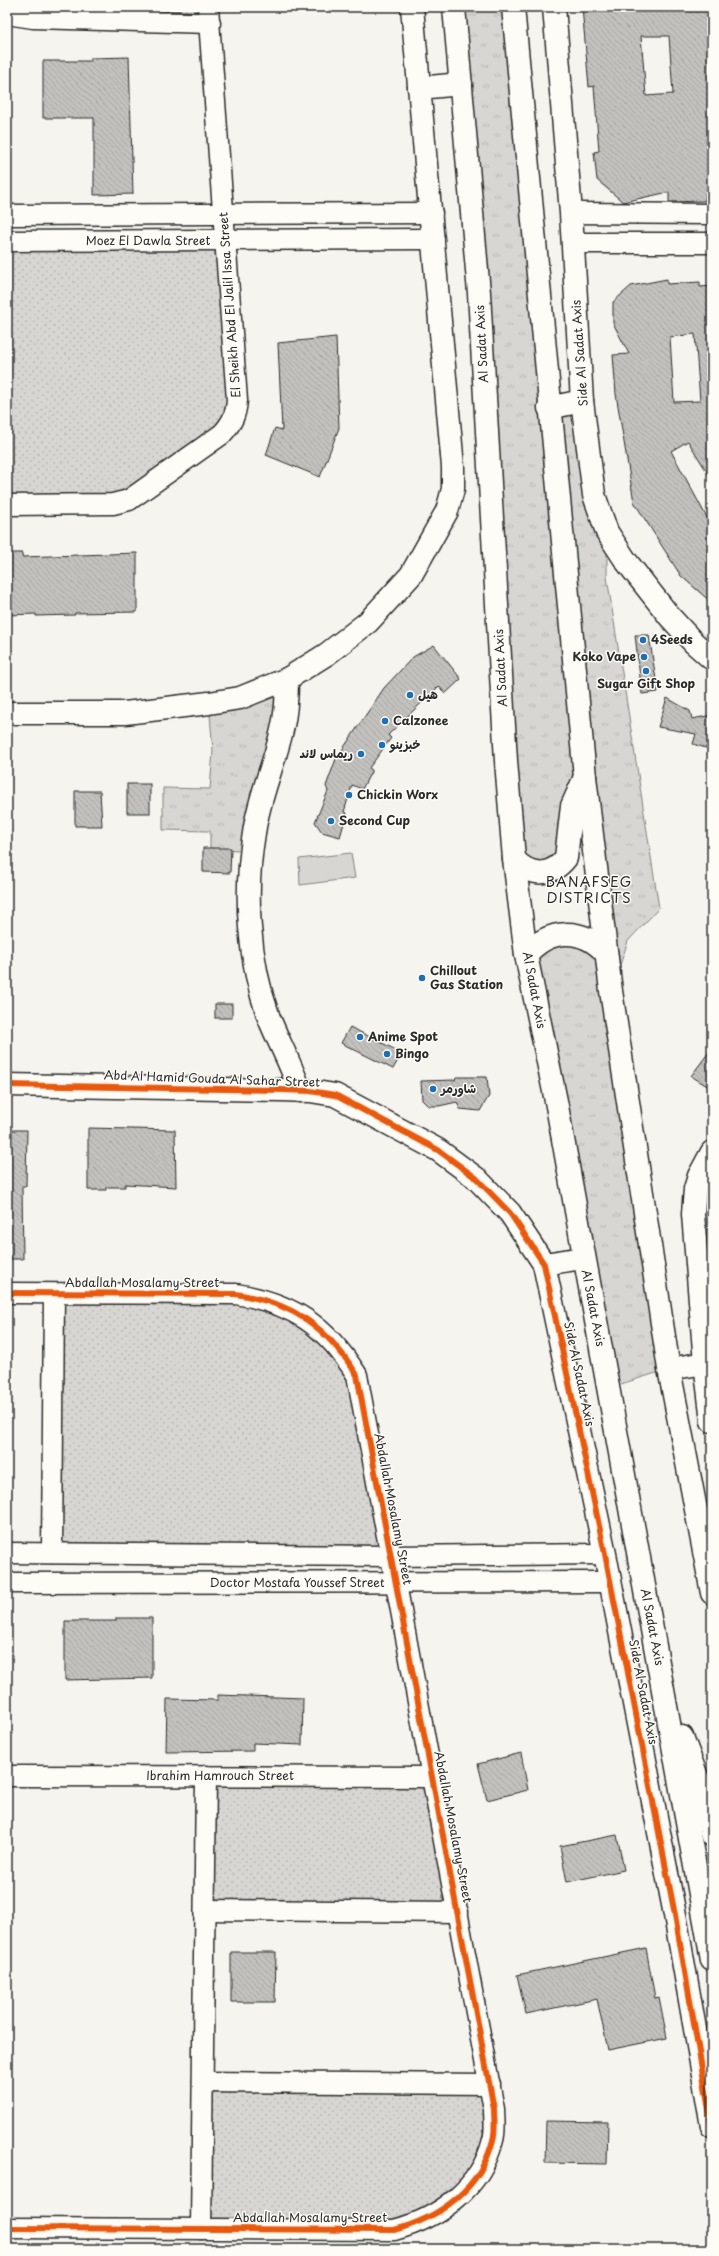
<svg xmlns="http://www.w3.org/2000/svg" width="719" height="2256" font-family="'Playpen Sans','Playpen Sans Arabic',sans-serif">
<defs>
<pattern id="grass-tufts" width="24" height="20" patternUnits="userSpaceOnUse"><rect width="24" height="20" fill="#d7d6d2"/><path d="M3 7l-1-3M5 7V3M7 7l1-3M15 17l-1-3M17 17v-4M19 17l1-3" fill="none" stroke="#b9b8b4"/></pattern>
<pattern id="park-dots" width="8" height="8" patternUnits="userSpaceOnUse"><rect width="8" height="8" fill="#d7d6d2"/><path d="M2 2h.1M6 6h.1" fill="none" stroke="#b9b8b4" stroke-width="1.8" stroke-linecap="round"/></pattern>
<pattern id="building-back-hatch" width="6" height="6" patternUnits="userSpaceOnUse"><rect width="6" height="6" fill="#c2c1be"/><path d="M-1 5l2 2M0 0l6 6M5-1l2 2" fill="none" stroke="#a7a6a3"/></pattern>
</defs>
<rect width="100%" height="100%" fill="#f5f4ef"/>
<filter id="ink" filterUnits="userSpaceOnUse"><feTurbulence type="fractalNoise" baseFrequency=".025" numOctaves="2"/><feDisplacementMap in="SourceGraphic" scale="8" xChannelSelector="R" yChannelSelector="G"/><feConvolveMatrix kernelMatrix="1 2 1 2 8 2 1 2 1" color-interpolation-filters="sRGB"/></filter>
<g filter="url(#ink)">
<g fill="url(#grass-tufts)" stroke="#81807e">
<polygon points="454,7 513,7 549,408 582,401 607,532 607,577 659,908 628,941 612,989 669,1369 608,1388 526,955 541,941 599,946 585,773 566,858 526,870"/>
<polygon points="287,679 252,851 210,848 210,831 163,830 163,788 210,789 213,751 209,703"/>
<polygon points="712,1152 712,1345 699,1175"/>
</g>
<g fill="url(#park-dots)" stroke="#81807e">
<polygon points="7,7 208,7 210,23"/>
<polygon points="226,240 236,413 129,500 7,505 7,241"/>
<polygon points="54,1294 261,1298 343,1353 392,1556 52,1553"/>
<polygon points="206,1776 433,1777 458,1912 205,1910"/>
<polygon points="203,2082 490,2084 494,2139 472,2183 411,2225 201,2229"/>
</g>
<polygon fill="#d7d6d2" stroke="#81807e" points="351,853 355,878 300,885 299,859"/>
<g fill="url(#building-back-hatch)" stroke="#2b2b2b" fill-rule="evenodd">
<path d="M582,7H712V192L706,193L705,201L669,202V192L623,202L597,180L594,152L599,151L594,86L589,87ZM641,36H669L673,94L646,96Z"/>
<polygon points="129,57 133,194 94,195 94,118 43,118 43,61 91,61 91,58"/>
<path d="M667,279V284L700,282V287L712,286V480L688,441L671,451L712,527V603L681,576L634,502L616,394L613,355L629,354L613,323V302L631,286ZM695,334L700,401L674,402L670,337Z"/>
<polygon points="336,337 339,428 320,477 266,455 275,428 282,430 278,343"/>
<polygon points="7,553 22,553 22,557 137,553 137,612 75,613 75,615 36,616 36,614 7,615"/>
<polygon points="635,635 649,635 658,692 642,694"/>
<polygon points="434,645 461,679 445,694 439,686 388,735 391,738 369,768 372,770 362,789 352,785 344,812 347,813 340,837 322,832 315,822 328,791 326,786 336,759 384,688 413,657"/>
<polygon points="667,698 690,711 692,719 712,715 712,750 693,744 696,734 658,727"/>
<rect x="127" y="784" width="23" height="29"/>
<polygon points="75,791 100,791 102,826 75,826"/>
<polygon points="203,848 231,848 230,873 203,872"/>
<rect x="215" y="1004" width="17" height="14"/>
<polygon points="350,1027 402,1053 393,1069 341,1043"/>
<polygon points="712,1048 712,1089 691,1076"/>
<polygon points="456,1077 487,1077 489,1096 480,1111 460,1109 457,1102 439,1106 428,1106 422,1100 421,1081 455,1080"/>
<polygon points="88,1128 175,1130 176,1187 125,1184 125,1187 106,1187 106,1190 88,1190"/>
<polygon points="7,1130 27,1130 26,1186 22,1186 23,1259 7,1259"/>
<polygon points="116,1618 152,1618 152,1678 65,1680 65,1621 116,1621"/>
<polygon points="218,1695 303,1698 302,1745 253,1743 253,1751 166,1752 167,1699 218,1700"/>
<polygon points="521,1753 528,1790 487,1800 478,1764"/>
<polygon points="617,1835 624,1870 567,1882 560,1846"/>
<polygon points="646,1948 655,1998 659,1997 667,2038 608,2050 597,1999 526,2014 517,1975"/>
<polygon points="231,1952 276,1952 275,2002 231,2002"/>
<polygon points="546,2121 608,2122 607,2164 545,2163"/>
</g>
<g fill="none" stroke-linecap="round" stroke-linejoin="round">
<g stroke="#2b2b2b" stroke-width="23">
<g id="minor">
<polyline points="7,14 33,18 210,23"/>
<polyline points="571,213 712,214"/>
<polyline points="7,215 432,213"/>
<polyline points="7,241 434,239"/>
<polyline points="573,243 712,243"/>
<path d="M7,505L113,504L129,500L222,434C232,423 236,415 237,400L208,7"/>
<path d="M7,1293L236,1294C293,1303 326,1326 357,1375L494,2109C494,2119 496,2130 493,2140C481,2188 440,2218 394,2230L7,2228"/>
<polyline points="7,1553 392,1556 605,1554"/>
<polyline points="52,1553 54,1294"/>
<polyline points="7,1583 610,1582"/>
<polyline points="7,1776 433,1777"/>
<polyline points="205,1910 458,1912"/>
<polyline points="203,2082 490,2084"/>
<polyline points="201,2229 206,1776"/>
</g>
</g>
<g stroke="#2b2b2b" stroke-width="25">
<g id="tertiary">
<polyline points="554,7 571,213 582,401 594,495 607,532 626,561 670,617 694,643 712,659"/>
<path d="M287,679C287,696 286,714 282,730C274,765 259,797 254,833C244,893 248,960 269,1018C279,1043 292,1066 300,1091"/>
<polyline points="7,713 125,713 209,703 240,698 287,679 327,654 368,622 411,575 447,511 453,489 453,467 412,7"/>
<polyline points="7,1085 281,1090 310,1091 335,1095 438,1150 476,1178 510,1213 544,1264 605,1554 675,1915 712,2126"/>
<polyline points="712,1152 699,1176 695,1189 693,1214 705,1363 712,1421"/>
</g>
</g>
<g stroke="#2b2b2b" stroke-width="25">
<g id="primary">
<polyline points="454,7 479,293 506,761 514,859 526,955 557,1106 712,1960"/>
<polyline points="513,7 585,777 611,991 669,1369 712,1593"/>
<polyline points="419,88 461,84"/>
<polyline points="549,408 582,401"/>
<path d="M514,859C530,877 551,877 566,858L572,806L585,777"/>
<path d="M526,955C549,928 582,927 606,953"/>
<polyline points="544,1264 583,1258"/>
<polyline points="669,1369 705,1363"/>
<polyline points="682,1737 699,1782 712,1836"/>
</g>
</g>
<use href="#minor" stroke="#fdfcf7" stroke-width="20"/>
<use href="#tertiary" stroke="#fdfcf7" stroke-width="22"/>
<use href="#primary" stroke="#fdfcf7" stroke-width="22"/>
<g stroke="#fdfcf7" stroke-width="8">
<g id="cycleway">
<polyline points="7,1085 281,1090 310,1091 335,1095 438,1150 476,1178 510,1213 544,1264 605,1554 675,1915 712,2126"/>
<path d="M7,1293L236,1294C293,1303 326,1326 357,1375L494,2109C494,2119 496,2130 493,2140C481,2188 440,2218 394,2230L7,2228"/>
</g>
</g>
<use href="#cycleway" stroke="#e8590c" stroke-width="6"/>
</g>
</g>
<g fill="#1f6fb2" stroke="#fdfcf7" stroke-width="1.5">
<circle cx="643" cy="640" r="4"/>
<circle cx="644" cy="657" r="4"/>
<circle cx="646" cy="671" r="4"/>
<circle cx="410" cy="695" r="4"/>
<circle cx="385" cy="721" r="4"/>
<circle cx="382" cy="745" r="4"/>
<circle cx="361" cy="754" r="4"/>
<circle cx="349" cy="795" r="4"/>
<circle cx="331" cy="821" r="4"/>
<circle cx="422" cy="978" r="4"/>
<circle cx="360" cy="1037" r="4"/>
<circle cx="387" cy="1054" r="4"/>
<circle cx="433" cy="1089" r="4"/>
</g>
<g text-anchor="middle" stroke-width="3" stroke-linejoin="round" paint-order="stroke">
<g font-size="12" fill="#2b2b2b" stroke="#fdfcf7">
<text x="148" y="245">Moez El Dawla Street</text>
<text transform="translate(230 305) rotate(-94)" y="4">El Sheikh Abd El Jalil Issa Street</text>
<text transform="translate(482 344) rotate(-93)" y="4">Al Sadat Axis</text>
<text transform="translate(580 353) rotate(-94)" y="4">Side Al Sadat Axis</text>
<text transform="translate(501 668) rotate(-93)" y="4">Al Sadat Axis</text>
<text transform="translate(534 990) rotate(79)" y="4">Al Sadat Axis</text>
<text transform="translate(212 1079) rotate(2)" y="4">Abd Al Hamid Gouda Al Sahar Street</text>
<text x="142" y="1287">Abdallah Mosalamy Street</text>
<text transform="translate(593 1308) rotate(79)" y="4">Al Sadat Axis</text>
<text transform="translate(579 1374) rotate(78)" y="4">Side Al Sadat Axis</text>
<text transform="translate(393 1509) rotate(79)" y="4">Abdallah Mosalamy Street</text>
<text x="297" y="1587">Doctor Mostafa Youssef Street</text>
<text transform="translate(652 1627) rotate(79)" y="4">Al Sadat Axis</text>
<text transform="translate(643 1692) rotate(79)" y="4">Side Al Sadat Axis</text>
<text x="220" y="1780">Ibrahim Hamrouch Street</text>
<text transform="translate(453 1827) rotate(79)" y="4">Abdallah Mosalamy Street</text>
<text x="310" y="2222">Abdallah Mosalamy Street</text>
</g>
<g font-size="12" font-weight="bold" fill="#2b2b2b" stroke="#fdfcf7" text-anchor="start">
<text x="651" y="644">4Seeds</text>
<text x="636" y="661" text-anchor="end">Koko Vape</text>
<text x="646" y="688" text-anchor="middle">Sugar Gift Shop</text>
<text x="418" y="699">هيل</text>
<text x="393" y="725">Calzonee</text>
<text x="390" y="749">خبزينو</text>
<text x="353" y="758" text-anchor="end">ريماس لاند</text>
<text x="357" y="799">Chickin Worx</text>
<text x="339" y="825">Second Cup</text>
<text x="430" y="975">Chillout<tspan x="430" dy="14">Gas Station</tspan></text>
<text x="368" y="1041">Anime Spot</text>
<text x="395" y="1058">Bingo</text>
<text x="441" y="1093">شاورمر</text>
</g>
<g font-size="14" letter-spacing="1" fill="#2b2b2b" stroke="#fdfcf7">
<text x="589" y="887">BANAFSEG<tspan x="589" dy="16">DISTRICTS</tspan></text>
</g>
</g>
<rect width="719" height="2256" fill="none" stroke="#fdfcf7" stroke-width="24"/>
<rect x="12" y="12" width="695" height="2232" fill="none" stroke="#2b2b2b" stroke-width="1.5" filter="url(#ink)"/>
</svg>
